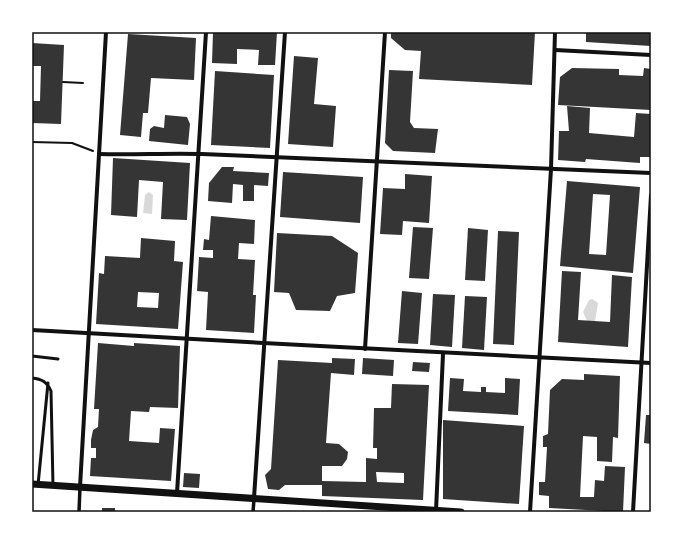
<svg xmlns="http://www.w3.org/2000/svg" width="683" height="544" font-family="'Space Grotesk',sans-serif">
<rect width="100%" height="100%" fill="#fff"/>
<g fill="#d9d9d9">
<polygon points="149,192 153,195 152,214 143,213 145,195"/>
<polygon points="592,299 598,303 595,321 587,321 583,312 589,300"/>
</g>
<g fill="#353535" fill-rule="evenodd">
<polygon points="213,32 277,32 275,65 258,65 259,50 237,49 237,64 212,63"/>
<polygon points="391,32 535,32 532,85 419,79 421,51 405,50 391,38"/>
<polygon points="586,32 651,32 651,46 586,42"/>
<polygon points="128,34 196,38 194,80 151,78 148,113 143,113 141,137 120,135"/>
<polygon points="32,43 64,45 61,124 32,123 32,101 40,101 41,66 32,66"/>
<polygon points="294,56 318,58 314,104 336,106 333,147 288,144"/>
<polygon points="572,68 619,69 619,75 643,76 644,68 651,69 651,110 558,105 560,77"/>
<polygon points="389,70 413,71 410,122 414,128 438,129 435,153 393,151 385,143"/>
<polygon points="215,71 274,75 270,148 211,145"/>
<polygon points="567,106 590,108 589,133 634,137 636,113 651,114 651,157 640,157 640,163 586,159 585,162 558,160 559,131 569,131"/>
<polygon points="165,115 187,117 190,124 188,145 149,141 150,129 154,126 164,128"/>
<polygon points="113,158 190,163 187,220 161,219 163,182 139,180 137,217 111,215"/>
<polygon points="222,167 234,167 233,171 269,173 268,186 254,185 254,201 243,201 243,185 233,184 232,203 208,201 209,183"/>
<polygon points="283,172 363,177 360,223 280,217"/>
<polygon points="405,174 432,176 429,223 403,221 402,235 380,234 383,188 405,189"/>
<path d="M567,181L640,187L633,273L560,266ZM593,194L610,195L606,255L589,254Z"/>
<polygon points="211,216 255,220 254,244 239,243 238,259 255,260 253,295 256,295 254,333 206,330 208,292 197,291 199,257 213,258 213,250 203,250 204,239 209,240"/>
<polygon points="413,227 433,228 429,279 409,278"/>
<polygon points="468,228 488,230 485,281 465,280"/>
<polygon points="498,231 519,232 514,345 493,344"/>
<polygon points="277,233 332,236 358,253 355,293 337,296 330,311 296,310 289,293 274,292"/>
<path d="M141,238L175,241L174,261L183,262L178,329L96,324L99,273L104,274L105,256L140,258ZM138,292L159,293L158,308L137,307Z"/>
<polygon points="562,271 581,272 578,320 610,322 612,275 632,277 628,347 558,342"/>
<polygon points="402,291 422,293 418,344 398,343"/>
<polygon points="433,294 455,295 452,347 430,345"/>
<polygon points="465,296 487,297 484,350 462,348"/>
<polygon points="98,343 134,346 134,343 180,346 178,408 150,407 149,412 131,411 129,441 159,443 160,428 175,429 171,481 90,476 91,458 96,458 96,448 91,448 91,440 93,430 98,427 99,409 94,409"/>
<path d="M332,358L355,359L354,375L331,373L326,443L339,444L348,452L347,459L342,466H322V481L366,482V458L377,459V448H373L374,408H391L392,384L429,385L423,500L322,496V485H285L279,490L268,489L265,475L271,469L278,360L332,363ZM376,472L404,473V483L377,482Z"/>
<polygon points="363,358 394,360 393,376 362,374"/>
<polygon points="413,362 430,363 429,372 412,371"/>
<polygon points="584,374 620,376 618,438 613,437 612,462 597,461 597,437 583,436 580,497 594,497 595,480 604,481 605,466 625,467 623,512 549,508 549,496 539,495 539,482 545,482 547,447 543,447 543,436 548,434 550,390 562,379 584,380"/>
<polygon points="450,378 464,379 463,391 481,392 481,387 486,387 486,392 505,393 505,378 520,379 518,415 448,411"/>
<polygon points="646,415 651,415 651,444 644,443"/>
<polygon points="443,420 524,426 519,504 443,499"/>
<polygon points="184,473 200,474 199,488 183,487"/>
<rect x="102" y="508" width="13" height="4"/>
</g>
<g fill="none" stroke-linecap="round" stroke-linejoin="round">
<g stroke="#111" stroke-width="2">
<polyline points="63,82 83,83"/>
<polyline points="32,142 72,143 93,151"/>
</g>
<g stroke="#111" stroke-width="3">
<polyline points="32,356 58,359"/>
<path d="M32,378C42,379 47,382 51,391L53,486"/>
<polyline points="38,485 48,383"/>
</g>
<g stroke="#111" stroke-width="3.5">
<polyline points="79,512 80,487"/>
<polyline points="253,512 254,499"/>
</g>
<g stroke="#111" stroke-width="4">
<polyline points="555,50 651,55"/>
<path d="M99,154C133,155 167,153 202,154C351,161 501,166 651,173"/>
<path d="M32,330C238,342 445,353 651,363"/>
<polyline points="365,349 385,32"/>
<polyline points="80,487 106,32"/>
<polyline points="177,493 206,32"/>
<polyline points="254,498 285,32"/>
<polyline points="436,511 443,354"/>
<polyline points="530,512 551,169 555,32"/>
<polyline points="633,512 651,195"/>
</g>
<polyline stroke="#111" stroke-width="7" points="32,484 461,512"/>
</g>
<rect width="683" height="544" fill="none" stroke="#ffffff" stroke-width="66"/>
<rect x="33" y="33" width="617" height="478" fill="none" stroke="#111" stroke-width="1.5"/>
</svg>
